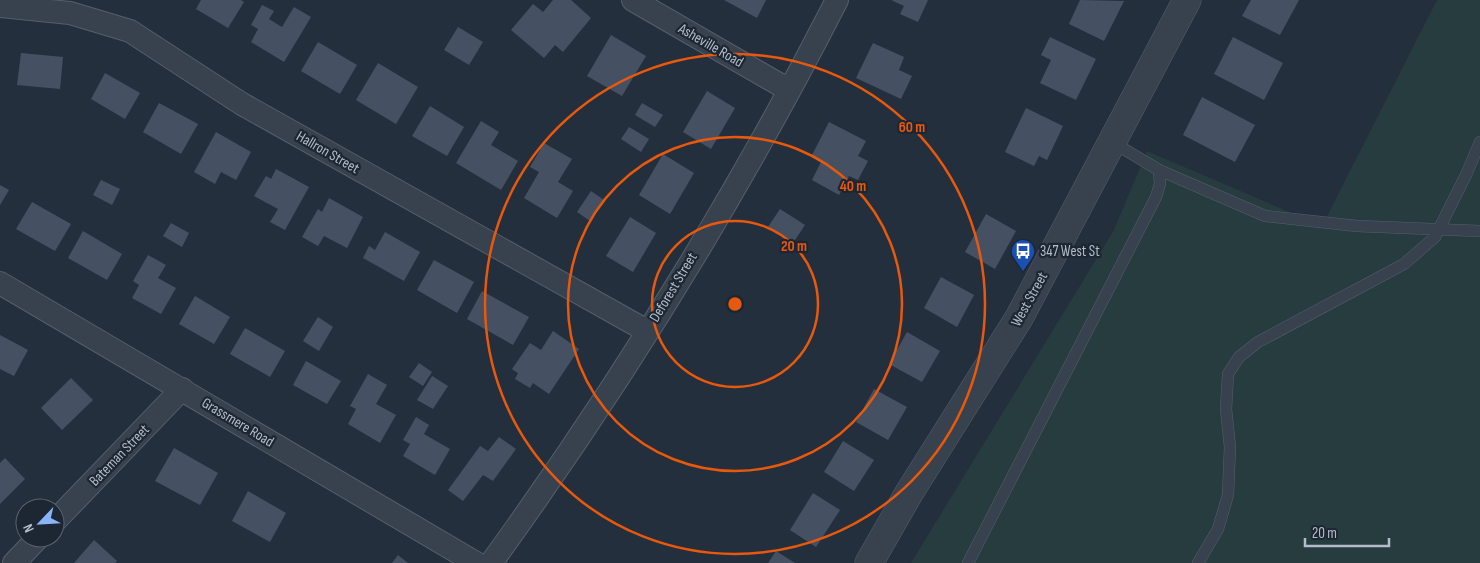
<svg xmlns="http://www.w3.org/2000/svg" width="1480" height="563" font-family="'Sofia Sans Condensed',sans-serif">
<rect width="100%" height="100%" fill="#242f3e"/>
<polygon fill="#263c3f" points="1437,0 1480,0 1480,563 911,563 1114,230 1147,151 1322,226"/>
<g fill="#455162">
<polygon points="201,0 241,0 244,2 228,28 196,9"/>
<polygon points="553,0 571,0 591,18 563,52 555,45 544,58 511,30 533,4 543,12"/>
<polygon points="724,0 766,0 757,18"/>
<polygon points="891,0 928,0 918,22 900,14 904,6"/>
<polygon points="1080,0 1124,1 1104,41 1069,24"/>
<polygon points="1251,0 1299,0 1280,35 1242,16"/>
<polygon points="262,5 274,11 269,19 282,27 294,7 311,17 284,62 251,42 258,29 251,25"/>
<polygon points="458,27 483,42 469,65 444,50"/>
<polygon points="611,35 646,56 622,96 587,76"/>
<polygon points="1050,37 1096,59 1076,100 1040,83 1051,60 1041,55"/>
<polygon points="1233,37 1283,63 1264,100 1214,74"/>
<polygon points="318,42 357,65 340,94 301,71"/>
<polygon points="873,43 904,57 899,70 912,76 901,99 856,78"/>
<polygon points="21,53 63,57 60,89 17,85"/>
<polygon points="378,63 418,87 396,124 356,100"/>
<polygon points="105,73 140,93 125,119 91,99"/>
<polygon points="707,91 735,108 711,149 683,132"/>
<polygon points="1202,97 1255,125 1235,162 1183,135"/>
<polygon points="159,103 198,124 181,154 143,132"/>
<polygon points="642,103 663,115 655,127 635,115"/>
<polygon points="430,106 464,127 447,156 412,136"/>
<polygon points="1026,108 1063,126 1047,160 1039,156 1034,166 1005,152"/>
<polygon points="481,121 499,132 491,145 518,161 501,190 456,163"/>
<polygon points="829,122 866,141 858,156 868,161 858,180 849,176 839,195 812,180 821,162 811,157"/>
<polygon points="629,127 649,139 641,152 621,139"/>
<polygon points="216,132 251,152 236,180 221,172 215,184 194,172"/>
<polygon points="544,143 572,159 558,182 573,191 557,218 524,198 539,172 530,167"/>
<polygon points="663,154 694,173 670,214 639,195"/>
<polygon points="276,169 309,187 285,230 270,222 278,209 254,196 266,176 271,179"/>
<polygon points="101,180 120,189 112,205 93,195"/>
<polygon points="0,185 9,190 0,205"/>
<polygon points="591,191 604,200 590,221 577,212"/>
<polygon points="329,198 363,217 347,248 324,236 318,246 302,237 318,209 322,212"/>
<polygon points="32,202 71,224 55,251 16,229"/>
<polygon points="780,209 805,225 793,243 768,227"/>
<polygon points="986,214 1016,231 995,269 965,252"/>
<polygon points="630,217 656,233 633,272 606,256"/>
<polygon points="171,223 189,233 182,247 163,236"/>
<polygon points="83,231 122,254 107,280 68,258"/>
<polygon points="385,232 420,252 404,281 363,258 369,246 375,250"/>
<polygon points="148,255 166,265 158,278 176,288 161,314 132,298 139,285 133,281"/>
<polygon points="434,260 474,282 457,313 417,290"/>
<polygon points="941,277 974,295 957,327 924,308"/>
<polygon points="482,291 529,317 513,345 467,319"/>
<polygon points="195,296 230,317 214,344 179,324"/>
<polygon points="318,317 333,327 319,351 303,341"/>
<polygon points="245,328 285,351 270,377 230,354"/>
<polygon points="553,331 579,349 549,394 533,383 530,388 515,379 518,373 512,369 530,343 541,350"/>
<polygon points="907,332 940,351 922,382 889,364"/>
<polygon points="0,335 28,350 14,376 0,369"/>
<polygon points="306,361 341,381 327,404 293,385"/>
<polygon points="419,363 432,372 423,386 409,377"/>
<polygon points="368,374 387,385 376,404 396,415 380,443 348,424 356,409 350,406"/>
<polygon points="432,376 448,386 433,409 417,400"/>
<polygon points="71,378 93,400 62,430 41,408"/>
<polygon points="874,389 907,407 888,440 856,422"/>
<polygon points="416,417 429,425 424,434 450,449 435,475 403,456 410,444 403,440"/>
<polygon points="499,437 516,449 493,481 483,475 463,501 448,490 480,446 488,451"/>
<polygon points="843,441 874,460 854,491 824,472"/>
<polygon points="174,448 218,473 200,505 155,481"/>
<polygon points="5,458 25,479 0,504 0,463"/>
<polygon points="248,491 286,513 270,542 232,521"/>
<polygon points="813,493 840,510 816,547 790,530"/>
<polygon points="94,540 117,561 115,563 74,563"/>
<polygon points="776,551 795,563 768,563"/>
<polygon points="398,555 408,563 392,563"/>
</g>
<g fill="none" stroke-linecap="round" stroke-linejoin="round">
<g stroke="#565f6c" stroke-width="12">
<g id="service">
<polyline points="1159,170 1265,216 1357,226 1480,231"/>
<polyline points="968,563 1156,197 1160,184 1159,170 1112,142"/>
<polyline points="1198,563 1218,529 1228,495 1230,447 1226,409 1228,374 1239,357 1258,342 1404,264 1435,237 1466,175 1480,142"/>
</g>
</g>
<g stroke="#565f6c" stroke-width="24">
<g id="minor">
<polyline points="633,0 789,90"/>
<polyline points="0,6 70,13 130,31 242,104 647,331"/>
<polyline points="0,283 476,563"/>
<polyline points="55,521 182,389"/>
<polyline points="14,563 38,538"/>
<path d="M491,563C620,385 737,196 837,0"/>
</g>
</g>
<g stroke="#565f6c" stroke-width="29">
<polyline id="tertiary" points="869,563 909,493 1019,318 1187,0"/>
</g>
<use href="#service" stroke="#38414e" stroke-width="11"/>
<use href="#minor" stroke="#38414e" stroke-width="22"/>
<use href="#tertiary" stroke="#38414e" stroke-width="28"/>
</g>
<g fill="none" stroke="#e8590c" stroke-width="2.5">
<circle cx="735" cy="304" r="83"/>
<circle cx="735" cy="304" r="167"/>
<circle cx="735" cy="304" r="250"/>
</g>
<defs>
<g id="bus-pin" transform="scale(1.25)"><path d="M0 17L-7.5 6A9.5 9.5 0 1 1 7.5 6Z" fill="#1a4fb4" stroke="#1d2633"/><path d="M-5-6H5V4H4V6H2V4H-2V6H-4V4H-5ZM-3.5-4V0h7V-4ZM-3.5 1.2v1.5H-2V1.2ZM2 1.2v1.5H3.5V1.2Z" fill="#fff"/></g>
</defs>
<g fill-rule="evenodd">
<use href="#bus-pin" x="1023" y="251"/>
</g>
<g text-anchor="middle" stroke-width="4.5" stroke-linejoin="round" paint-order="stroke">
<g font-size="15" fill="#b4bcc9" stroke="#1d2633">
<text transform="translate(711 45) rotate(30)" y="5">Asheville Road</text>
<text transform="translate(328 152) rotate(30)" y="5">Hallron Street</text>
<text transform="translate(673 287) rotate(-59)" y="5">Deforest Street</text>
<text transform="translate(1029 299) rotate(-61)" y="5">West Street</text>
<text transform="translate(238 422) rotate(31)" y="5">Grassmere Road</text>
<text transform="translate(119 455) rotate(-46)" y="5">Bateman Street</text>
</g>
<g font-size="15" fill="#b4bcc9" stroke="#1d2633" text-anchor="start">
<text x="1040" y="256">347 West St</text>
</g>
</g>
<circle cx="735" cy="304" r="8" fill="#e8590c" stroke="#1d2633" stroke-width="2.5"/>
<g font-size="15" text-anchor="middle" font-weight="bold" fill="#e8590c" stroke="#1d2633" stroke-width="4.5" stroke-linejoin="round" paint-order="stroke">
<text x="912" y="132">60 m</text>
<text x="853" y="191">40 m</text>
<text x="794" y="251">20 m</text>
</g>
<g transform="translate(40 523) rotate(245)"><circle r="24" fill="#1d2633" stroke="#59626f"/>
<path d="M0-4L9 19L0 12L-9 19Z" fill="#8ab4f8"/>
<text y="-8" font-size="14" font-weight="bold" text-anchor="middle" fill="#b4bcc9">N</text>
</g>
<path d="M1305 538v8h84v-8" fill="none" stroke="#b4bcc9" stroke-width="2.5"/>
<text x="1312" y="538" font-size="15" fill="#b4bcc9" stroke="#1d2633" stroke-width="4" paint-order="stroke">20 m</text>
</svg>
